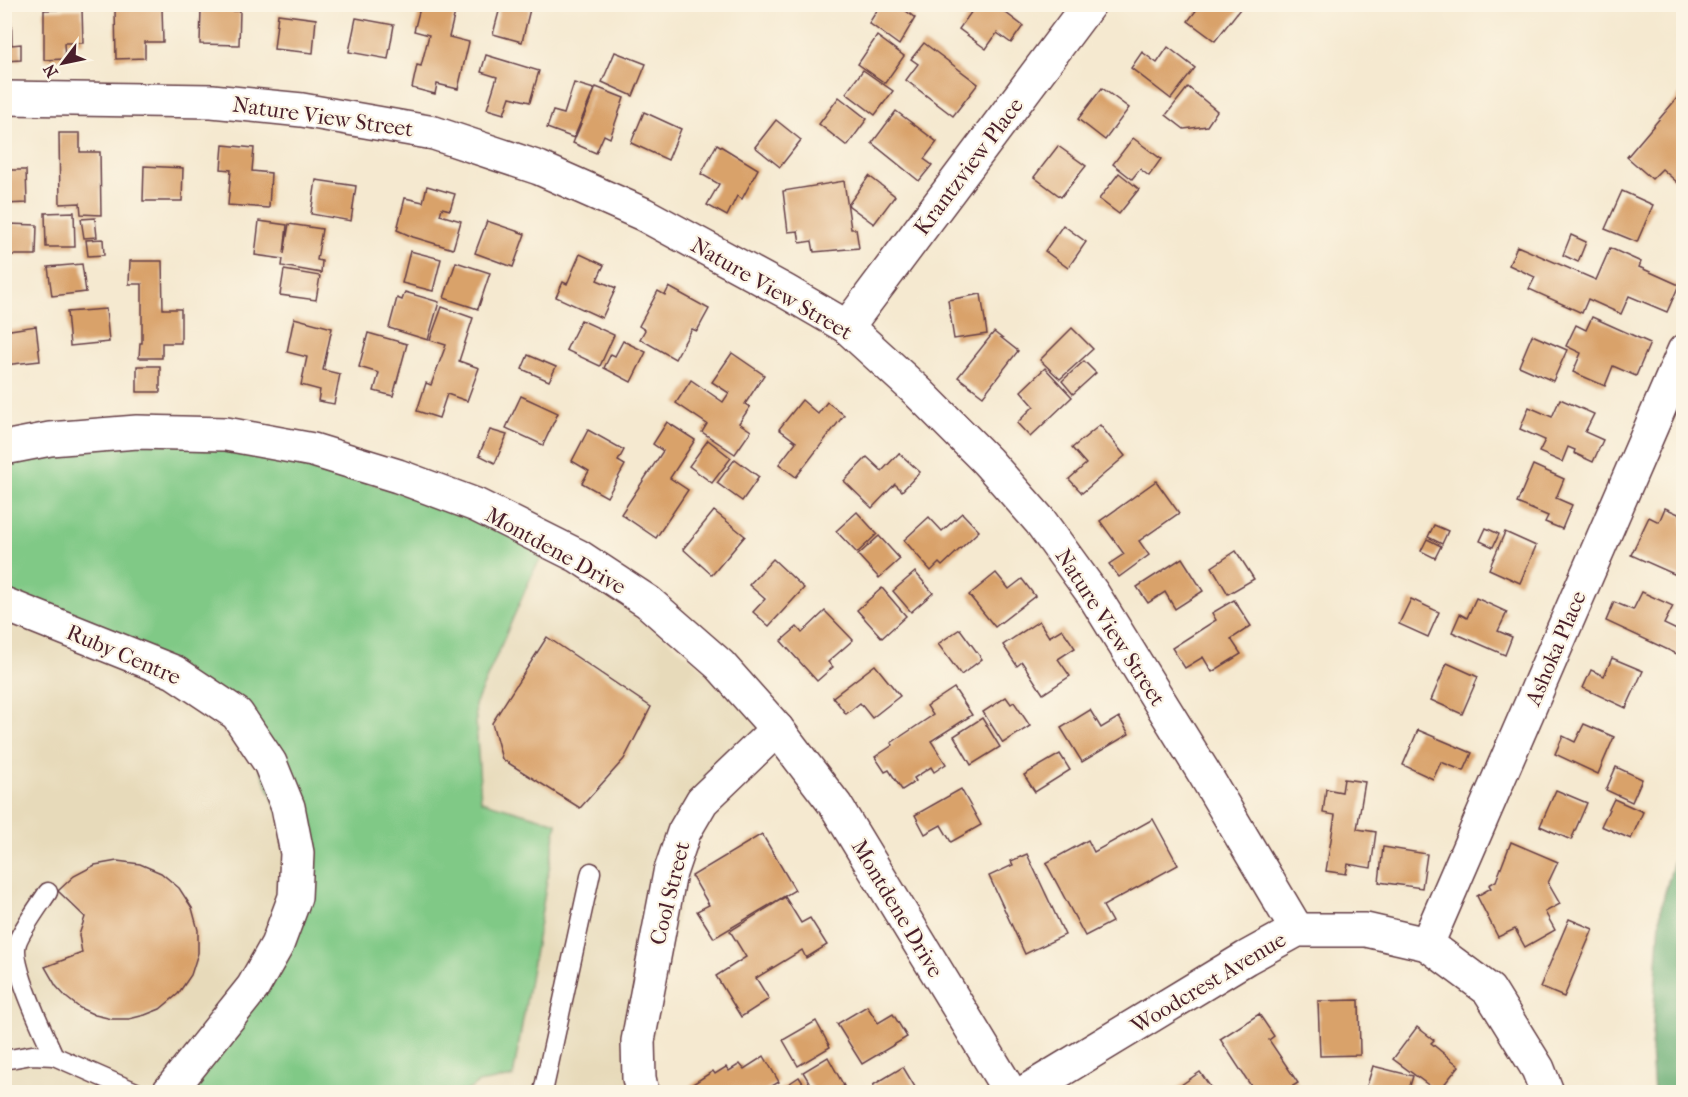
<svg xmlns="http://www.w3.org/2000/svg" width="1688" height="1097" font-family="'IM FELL French Canon',serif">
<rect width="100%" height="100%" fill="#fcf5e5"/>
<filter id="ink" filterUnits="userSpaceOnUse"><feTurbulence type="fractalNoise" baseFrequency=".0167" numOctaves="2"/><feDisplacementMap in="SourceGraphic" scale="12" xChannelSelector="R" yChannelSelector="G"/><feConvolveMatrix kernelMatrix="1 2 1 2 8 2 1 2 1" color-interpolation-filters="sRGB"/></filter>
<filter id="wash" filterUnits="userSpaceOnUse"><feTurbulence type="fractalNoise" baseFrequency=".008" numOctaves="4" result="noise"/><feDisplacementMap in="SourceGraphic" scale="24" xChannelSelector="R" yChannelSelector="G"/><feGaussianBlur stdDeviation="1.35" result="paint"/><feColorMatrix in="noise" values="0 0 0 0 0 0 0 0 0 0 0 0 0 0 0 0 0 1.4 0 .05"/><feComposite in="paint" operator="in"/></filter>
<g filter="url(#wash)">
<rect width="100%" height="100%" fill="#f5e9d0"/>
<g fill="#e7daba">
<polygon points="551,543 776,729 702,800 641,1092 466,1092 478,1083 557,823 481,801 475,705 534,570"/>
<polygon points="4,606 174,672 270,763 294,896 167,1092 5,1092"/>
</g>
<polygon fill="#80c986" stroke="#657458" stroke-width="1.5" points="225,434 551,543 534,570 475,705 481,801 557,823 513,1077 478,1083 466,1092 167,1092 252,986 296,853 237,715 5,606 4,449"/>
<polygon fill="#68ad73" stroke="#59664f" stroke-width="1.5" points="1683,828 1683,1092 1654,1092 1651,1050 1661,907"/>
<g id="blocks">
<g fill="#d9a26a">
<polygon points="123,4 133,4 134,9 162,8 163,42 145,42 145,58 116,59 115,9 123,9"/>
<polygon points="191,4 222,4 221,11 240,11 239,45 200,44 201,9 191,9"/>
<polygon points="421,4 457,4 449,37 469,42 458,89 437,84 435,94 412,88 417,65 421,66 429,35 414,31"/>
<polygon points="501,4 513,4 530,9 522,42 493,34"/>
<polygon points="881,4 897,4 915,18 899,45 869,23"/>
<polygon points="977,4 994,4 1023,26 1011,43 997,33 986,49 959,29"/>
<polygon points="1201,4 1233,4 1240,9 1215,41 1188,21"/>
<polygon points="82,9 83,43 64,43 65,59 44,60 44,10"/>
<polygon points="4,11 11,11 12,45 21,44 21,60 4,61"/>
<polygon points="278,14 316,19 313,53 274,49"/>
<polygon points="356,18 394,25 388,59 349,52"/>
<polygon points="877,36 904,56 885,83 858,64"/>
<polygon points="924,43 978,84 953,116 906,80 918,64 911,59"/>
<polygon points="1168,47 1195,68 1171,99 1131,68 1142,52 1157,63"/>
<polygon points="615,52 646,64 633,96 602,82"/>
<polygon points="486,55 539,71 530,102 510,97 504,114 487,109 497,77 481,72"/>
<polygon points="863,70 893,91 875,115 846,93"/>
<polygon points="574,83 594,89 574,138 547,128 553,111 564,114"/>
<polygon points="596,87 624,98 610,138 604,135 596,153 573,143"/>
<polygon points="1188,87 1217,111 1207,126 1184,129 1166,115"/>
<polygon points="1102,88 1129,108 1105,140 1078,119"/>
<polygon points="1683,91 1683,177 1678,183 1662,169 1652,179 1627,157"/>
<polygon points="839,97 867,119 847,146 819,124"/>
<polygon points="896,111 937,142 924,159 932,165 919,181 872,143"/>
<polygon points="644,112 681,129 668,160 631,143"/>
<polygon points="776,120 801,140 780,167 755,147"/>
<polygon points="59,133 80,133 80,152 100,152 101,215 81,214 80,203 60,204"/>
<polygon points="1133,138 1161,159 1149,176 1140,169 1132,179 1113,164"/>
<polygon points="717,144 758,169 742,199 737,196 727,216 707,205 719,184 701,174"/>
<polygon points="223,145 254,148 252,171 271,173 269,208 228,205 231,170 221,169"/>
<polygon points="1058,146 1086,166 1061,197 1034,177"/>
<polygon points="144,166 183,168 182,201 143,201"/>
<polygon points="4,170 26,170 27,203 4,204"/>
<polygon points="1119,173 1139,189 1119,214 1099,199"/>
<polygon points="869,176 895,196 874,224 848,205"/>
<polygon points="316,180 356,186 351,221 311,214"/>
<polygon points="844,181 851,229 856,229 859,248 814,252 812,241 800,243 798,231 788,232 783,191"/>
<polygon points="427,186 455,194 450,210 442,208 440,215 461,221 453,249 413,237 397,230 405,198 423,202"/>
<polygon points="1622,191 1653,205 1637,242 1605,229"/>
<polygon points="74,212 75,247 46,247 45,213"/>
<polygon points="95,218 97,237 84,238 81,219"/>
<polygon points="259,221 287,225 284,254 289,224 322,229 317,260 322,261 321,273 282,266 283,259 255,255"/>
<polygon points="487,221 525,234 513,267 475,253"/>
<polygon points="8,224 37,225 36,255 8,255"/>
<polygon points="1063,225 1086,242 1068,268 1045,251"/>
<polygon points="1571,235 1586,242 1578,262 1563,255"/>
<polygon points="103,239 104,255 88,256 86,240"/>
<polygon points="1517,246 1596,280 1610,248 1641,262 1639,267 1679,285 1667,312 1629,296 1621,314 1588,299 1582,313 1529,289 1535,277 1509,265"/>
<polygon points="410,251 441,259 433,291 402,283"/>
<polygon points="580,254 604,265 597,280 616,288 602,318 556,297 563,282 567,284"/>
<polygon points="130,261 162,261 163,309 181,309 181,343 162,343 162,358 139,358 140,343 142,343 142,284 129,284"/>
<polygon points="456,262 490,273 478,309 444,298"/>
<polygon points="82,264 86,292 52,296 48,267"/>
<polygon points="284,270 320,276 316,300 280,295"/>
<polygon points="669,287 709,309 697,331 692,329 675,359 640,339 645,330 639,326 658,291 665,295"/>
<polygon points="405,292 439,302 428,340 389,328 397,298 402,300"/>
<polygon points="981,294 987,334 954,339 948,300"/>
<polygon points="442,307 473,318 459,361 479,368 467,401 447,394 439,418 417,411 426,383 431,385 446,345 430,340"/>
<polygon points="106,309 109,342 70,346 67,312"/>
<polygon points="1592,317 1650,343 1636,376 1613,366 1605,386 1573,372 1581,353 1566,346 1576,325 1586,330"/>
<polygon points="294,318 332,328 323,370 340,374 334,404 318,401 320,390 301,385 307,357 287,352"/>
<polygon points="581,320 614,335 600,366 566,350"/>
<polygon points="36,326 40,361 4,365 4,331"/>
<polygon points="1072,328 1093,349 1060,379 1040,360"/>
<polygon points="994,332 1018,351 983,396 958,377"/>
<polygon points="368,333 407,344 393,396 374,391 379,373 359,367"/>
<polygon points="1532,335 1567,350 1553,381 1519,366"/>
<polygon points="623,341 646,352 631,382 604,368 611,354 615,356"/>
<polygon points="732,353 764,375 745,404 750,407 739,423 751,431 735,454 702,432 707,424 676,403 691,380 723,402 729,393 712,382"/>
<polygon points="528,355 556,367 549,381 522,369"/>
<polygon points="1084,361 1096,373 1073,394 1062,381"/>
<rect x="137" y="366" width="23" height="26"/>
<polygon points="1045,368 1072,397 1030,437 1017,423 1034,406 1021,391"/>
<polygon points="521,396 558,413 543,445 506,428"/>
<polygon points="1560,399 1594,414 1585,432 1603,440 1593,462 1574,453 1575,450 1568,447 1562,462 1539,452 1545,440 1520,429 1529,407 1552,417"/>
<polygon points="802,400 818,414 827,402 844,415 796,477 779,464 796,442 779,429"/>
<polygon points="667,422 695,440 670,478 688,490 656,538 621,514 663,451 653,444"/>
<polygon points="1100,425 1125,456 1082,493 1069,479 1086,464 1072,448"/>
<polygon points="490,430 507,435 495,463 479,455"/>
<polygon points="588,430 624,450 618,461 625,465 607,497 582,483 589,471 572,461"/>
<polygon points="708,440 731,458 712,483 689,466"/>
<polygon points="899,453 920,472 902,491 895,484 872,508 844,481 867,457 882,471"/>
<polygon points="735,459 759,477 742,501 717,483"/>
<polygon points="1533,465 1564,479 1556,498 1572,505 1562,529 1545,522 1548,516 1517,503"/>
<polygon points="1156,481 1179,513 1139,541 1149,555 1119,577 1109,564 1124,554 1100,521"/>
<polygon points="1665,508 1683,516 1683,578 1631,555 1649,517 1659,522"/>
<polygon points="714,511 745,536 712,575 683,549"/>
<polygon points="857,512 877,534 857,553 836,531"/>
<polygon points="962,513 979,531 942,566 939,563 931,571 904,540 929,517 942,531"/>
<polygon points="1434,525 1448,531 1442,544 1428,537"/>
<polygon points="1486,528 1499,534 1493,547 1480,541"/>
<polygon points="1505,532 1536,546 1520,583 1489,569"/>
<polygon points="879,536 900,559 879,578 858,555"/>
<polygon points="1427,539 1441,546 1435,558 1421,551"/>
<polygon points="1236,551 1254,579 1228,594 1212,567"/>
<polygon points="1182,558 1203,591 1175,609 1165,592 1148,603 1137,587"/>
<polygon points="773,559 804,588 769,626 753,612 765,599 749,585"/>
<polygon points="915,572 933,593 911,612 893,591"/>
<polygon points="996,573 1009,589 1022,579 1035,596 995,627 969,595"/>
<polygon points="882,588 906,616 882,638 857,610"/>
<polygon points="1642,592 1673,606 1664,624 1683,633 1683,646 1679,655 1606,621 1614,602 1633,610"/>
<polygon points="1476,598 1507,612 1498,631 1512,637 1505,655 1452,632 1460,614 1467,618"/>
<polygon points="1411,599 1439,612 1428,637 1399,624"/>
<polygon points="1234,600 1251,626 1231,639 1241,654 1212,672 1203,657 1185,668 1172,648 1216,620 1212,613"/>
<polygon points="825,611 853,640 828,662 833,667 817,681 781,641 797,627 802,633"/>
<polygon points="1039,621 1049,637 1062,629 1075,648 1058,659 1070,676 1043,694 1022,662 1017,666 1003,645"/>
<polygon points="960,629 982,659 961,675 938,644"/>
<polygon points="547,637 651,707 624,759 580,808 502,759 492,723"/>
<polygon points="1612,658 1643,671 1626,708 1583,688 1591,670 1604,676"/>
<polygon points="1447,663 1478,677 1462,714 1431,700"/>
<polygon points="875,665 900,696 872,718 860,703 846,714 833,697"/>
<polygon points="954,688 972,715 931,741 946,764 934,772 931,767 914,778 916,781 902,790 889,770 885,772 875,757 893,745 891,743 933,715 927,706"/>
<polygon points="1006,697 1011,704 1014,702 1030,726 1003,743 983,712"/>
<polygon points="1090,710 1101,728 1119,717 1129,734 1082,762 1061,728"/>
<polygon points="982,718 1000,747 971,765 954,736"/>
<polygon points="1584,724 1614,737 1598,774 1555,754 1563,736 1575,742"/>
<polygon points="1418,730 1472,753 1464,771 1441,762 1433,779 1403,765"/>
<polygon points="1060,754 1070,770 1035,792 1024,775"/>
<polygon points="1616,767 1642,779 1632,802 1606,790"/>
<polygon points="1344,779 1365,782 1357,829 1376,832 1371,868 1348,864 1346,874 1326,871 1335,815 1323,813 1326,789 1342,792"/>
<polygon points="961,789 981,825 951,842 941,825 925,834 915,815"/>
<polygon points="1556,790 1587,803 1571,840 1540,826"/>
<polygon points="1614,799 1643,812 1631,839 1601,826"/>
<polygon points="1153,819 1178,865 1103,906 1112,922 1085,936 1046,863 1088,840 1094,852"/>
<polygon points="762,834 795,890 714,938 697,911 709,905 692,876"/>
<polygon points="1511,842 1558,862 1548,883 1560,904 1545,912 1555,930 1525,947 1515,929 1498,937 1477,896 1491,888 1489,885 1496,881"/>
<polygon points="1383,847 1427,854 1422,888 1379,882"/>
<polygon points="1027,854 1065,935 1025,954 989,876 1013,865 1011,861"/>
<polygon points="117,861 140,864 161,873 179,888 192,908 198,930 198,953 191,975 178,994 160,1009 145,1015 129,1019 112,1019 95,1015 80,1008 67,998 56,986 45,967 82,953 79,935 85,917 58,891 74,876 95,865"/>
<polygon points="785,897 801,923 810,918 827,945 806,958 802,950 756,978 769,999 741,1017 716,976 746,957 730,931"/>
<polygon points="1569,919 1593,929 1564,997 1540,987"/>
<polygon points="1359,1000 1360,1055 1320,1056 1318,1001"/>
<polygon points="867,1006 878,1023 893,1014 907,1037 862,1064 837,1024"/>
<polygon points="1259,1014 1274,1036 1269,1040 1298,1083 1283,1092 1255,1092 1220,1039"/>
<polygon points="816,1021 830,1047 798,1066 783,1040"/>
<polygon points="1417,1027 1434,1040 1431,1043 1459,1066 1438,1092 1393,1059"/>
<polygon points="764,1056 779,1082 762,1092 687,1092 685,1089 713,1071 715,1074 726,1067 729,1071 740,1064 744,1069"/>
<polygon points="828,1057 844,1086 833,1092 815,1092 803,1072"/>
<polygon points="1373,1066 1413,1076 1409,1089 1414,1092 1365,1092"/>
<polygon points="903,1067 918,1092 878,1092 873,1085"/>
<polygon points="1200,1072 1214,1092 1171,1092"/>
<polygon points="799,1077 809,1092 779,1092 778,1091"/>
</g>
</g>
</g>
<g filter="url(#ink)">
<use href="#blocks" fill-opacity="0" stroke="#643d44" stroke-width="1.5"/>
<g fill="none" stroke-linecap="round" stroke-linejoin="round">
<g stroke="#643d44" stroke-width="21">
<g id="service">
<path d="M48,892C41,903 20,932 17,943C10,965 44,1033 54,1056L136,1092"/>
<polyline points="4,1060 32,1055 54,1056"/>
<polyline points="543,1092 591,872"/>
</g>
</g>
<g stroke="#643d44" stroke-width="36">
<g id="minor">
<polyline points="4,98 212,101 302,110 434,133 539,168 643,214 785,291 847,327 917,391 987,461 1040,521 1093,594 1204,773 1297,930"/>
<polyline points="847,327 1089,4"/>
<polyline points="4,448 50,439 137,432 226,434 313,450 398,476 476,505 578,556 648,602 720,665 777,729 836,806 1010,1092"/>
<polyline points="4,604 174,672 237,714 270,763 288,807 297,853 295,897 277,945 253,987 169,1092"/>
<polyline points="1427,944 1684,351"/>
<polyline points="642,1092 639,1078 638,1041 670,873 684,832 702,801 777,729"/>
<polyline points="1025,1092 1246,958 1297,930 1366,930 1427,944 1489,990 1538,1069 1547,1092"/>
</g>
</g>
<use href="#service" stroke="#fff" stroke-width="18"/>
<use href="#minor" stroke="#fff" stroke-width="33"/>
</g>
</g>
<g text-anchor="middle" stroke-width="4.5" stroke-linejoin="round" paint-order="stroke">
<g font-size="22" fill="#4a1f2b" stroke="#fcf5e5">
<text transform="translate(323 116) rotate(8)" y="8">Nature View Street</text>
<text transform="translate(968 166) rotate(-53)" y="8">Krantzview Place</text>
<text transform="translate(772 288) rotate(30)" y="8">Nature View Street</text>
<text transform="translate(556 550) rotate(29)" y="8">Montdene Drive</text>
<text transform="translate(1111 627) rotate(57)" y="8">Nature View Street</text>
<text transform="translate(1555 648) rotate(-67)" y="8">Ashoka Place</text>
<text transform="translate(124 654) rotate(23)" y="8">Ruby Centre</text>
<text transform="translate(669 893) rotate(-76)" y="8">Cool Street</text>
<text transform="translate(898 908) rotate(59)" y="8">Montdene Drive</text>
<text transform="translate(1208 982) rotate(-31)" y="8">Woodcrest Avenue</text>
</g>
</g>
<rect width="1688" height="1097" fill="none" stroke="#fcf5e5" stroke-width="24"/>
<g transform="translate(63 63) rotate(238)" stroke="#fcf5e5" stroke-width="4.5" paint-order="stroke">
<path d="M0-4.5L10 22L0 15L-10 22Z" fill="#4a1f2b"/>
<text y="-9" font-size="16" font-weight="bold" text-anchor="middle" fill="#4a1f2b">N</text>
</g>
</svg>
